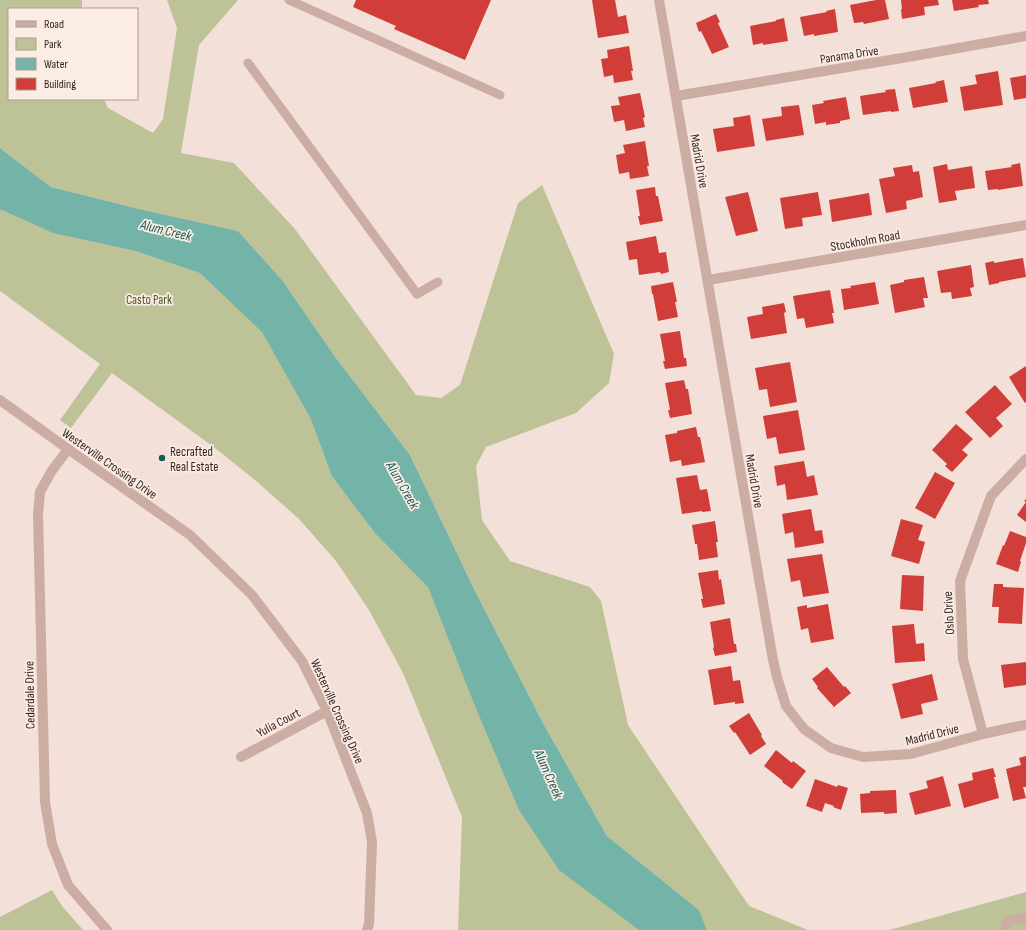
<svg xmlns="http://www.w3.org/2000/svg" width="1026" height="930" font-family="'Sofia Sans Condensed',sans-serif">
<rect width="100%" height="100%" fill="#f3e0d8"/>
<g fill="#bec397">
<polygon points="0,0 82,0 82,9 9,9 9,99 104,99 108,108 153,133 163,119 177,28 167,0 238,0 199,45 181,153 234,163 295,229 416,395 441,398 460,385 518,203 542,185 614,354 609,383 576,413 486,447 476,466 482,520 510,561 590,587 601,601 628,725 749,906 808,930 707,930 699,910 607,836 544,725 474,589 410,455 336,358 282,280 238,231 139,209 51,187 0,148"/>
<polygon points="0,156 67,206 194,224 658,930 458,930 462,817 403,673 369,610 336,561 299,519 255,480 215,448 112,373 71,428 60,420 100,364 0,291"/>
<polygon points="52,890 62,906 83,930 0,930 0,917"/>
<polygon points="1026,892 1026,930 889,930"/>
</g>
<polygon fill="#74b3a8" points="0,148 51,187 139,209 238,231 282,280 336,358 410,455 474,589 544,725 607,836 699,910 707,930 639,930 559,870 519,810 475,706 428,587 375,533 332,476 311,419 262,332 200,273 136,251 53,233 0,209"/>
<g fill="#d13d38">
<polygon points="356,0 491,0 465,60 394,29 396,26 353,7"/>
<polygon points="592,0 615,0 618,17 626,15 629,33 598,38"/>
<polygon points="876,0 885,0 889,19 864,24 863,22 854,23 850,5"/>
<polygon points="901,0 938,0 939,5 924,7 925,15 902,19 901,9 902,9"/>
<polygon points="952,0 988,0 989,4 978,5 979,7 954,11"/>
<polygon points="835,9 838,32 814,36 814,34 804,36 800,17 827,12 826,11"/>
<polygon points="716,14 720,22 718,23 729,47 712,54 701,31 699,32 696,23"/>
<polygon points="784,18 788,41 763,45 763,43 753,45 750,26 776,21 776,20"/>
<polygon points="629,46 633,71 631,71 633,80 614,83 613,75 604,77 601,59 608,58 607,50"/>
<polygon points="998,71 1003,105 964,111 960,87 977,84 975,75"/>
<polygon points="1026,75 1026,98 1014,100 1010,78"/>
<polygon points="944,80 948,102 913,108 909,88 936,83 935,82"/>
<polygon points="895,89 899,111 891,112 891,111 863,115 860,96 886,92 885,90"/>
<polygon points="640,93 645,117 643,118 645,127 626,131 624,120 614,122 611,106 620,105 618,97"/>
<polygon points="846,97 850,119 840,121 840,123 826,125 826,122 815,124 812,105 824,103 823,101"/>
<polygon points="799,105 804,135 766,141 762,119 782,116 781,107"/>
<polygon points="750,115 755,146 717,152 713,129 734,126 733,118"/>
<polygon points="645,141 649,166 647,166 649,176 630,179 629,172 619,174 616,155 625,153 623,145"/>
<polygon points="1020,163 1023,186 998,190 998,189 988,190 985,171 1012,167 1011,165"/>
<polygon points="947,164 948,170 972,166 975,188 955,191 957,200 939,203 933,167"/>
<polygon points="912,165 913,172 919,171 923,197 906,201 907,209 886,213 879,179 895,176 893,168"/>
<polygon points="655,187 656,196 658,196 663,221 640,225 638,216 640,216 636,190"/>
<polygon points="748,192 758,231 736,236 725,197"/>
<polygon points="818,192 822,215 802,218 803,226 785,229 780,198"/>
<polygon points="869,193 872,215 832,222 829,200"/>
<polygon points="656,236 659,253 666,252 669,272 661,274 660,272 639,275 637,259 629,260 626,242"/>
<polygon points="1023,258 1026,277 999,282 999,283 989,285 985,263 994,261 994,263"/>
<polygon points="971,265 974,287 970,288 972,296 952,299 951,292 941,293 937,271"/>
<polygon points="924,277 928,298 923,298 925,307 895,313 890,285 904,282 904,280"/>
<polygon points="673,282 677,302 675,302 678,317 658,321 653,294 652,294 651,286"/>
<polygon points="875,282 879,304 844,310 841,289 851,288 850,286"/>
<polygon points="830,290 834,313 832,313 834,323 806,328 804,318 797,319 793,296"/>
<polygon points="784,303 786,312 784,313 787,333 751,339 747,317 763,314 762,307"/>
<polygon points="680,331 684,358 686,358 687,366 665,369 663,361 665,361 660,334"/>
<polygon points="790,362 797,402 770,407 767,389 759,390 755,368"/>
<polygon points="1026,366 1026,402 1025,403 1009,377"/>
<polygon points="684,380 686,389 688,389 692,414 670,418 668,410 670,410 665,383"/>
<polygon points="995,385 1012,404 996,418 1003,426 990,438 965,412"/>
<polygon points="798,410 805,450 779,454 776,437 767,439 763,416"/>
<polygon points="956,424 973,439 962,450 968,455 952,472 945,466 947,464 932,450"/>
<polygon points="696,427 698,437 700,437 705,462 682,466 681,460 670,462 665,435 677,433 677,431"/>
<polygon points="804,461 807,477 814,475 818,495 787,500 785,484 777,486 774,466"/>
<polygon points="935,472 955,483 935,519 915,508"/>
<polygon points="697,475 700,490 707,489 711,511 702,512 702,511 682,514 676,478"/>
<polygon points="1026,499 1026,522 1017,515 1026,502 1024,501"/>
<polygon points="811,509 815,531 822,530 824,543 795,548 793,532 785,534 782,514"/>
<polygon points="901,519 923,525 918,540 925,542 919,564 891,556"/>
<polygon points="715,521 718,542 716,542 718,557 699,560 697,544 695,544 692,525"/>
<polygon points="1010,531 1026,537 1026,543 1020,561 1021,562 1018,572 996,564 1003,545 1004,546"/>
<polygon points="822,554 829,593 803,597 800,580 791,582 787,559"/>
<polygon points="718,570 719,580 721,579 725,604 703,608 701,599 703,599 698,573"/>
<polygon points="902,575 924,576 923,611 900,609"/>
<polygon points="994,584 1003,584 1003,587 1024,588 1022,624 998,623 999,607 992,607"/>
<polygon points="828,604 834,639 811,643 808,628 801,630 797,607 807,605 807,608"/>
<polygon points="730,618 734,644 736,644 737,652 715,656 713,648 714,647 710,622"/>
<polygon points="914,624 916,644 924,643 925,661 895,663 892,626"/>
<polygon points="1026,662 1026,685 1004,688 1001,665"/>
<polygon points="731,666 733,681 740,680 744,703 735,704 735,702 714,705 708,670"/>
<polygon points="827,667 844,687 845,686 851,693 834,707 817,688 818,687 812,679"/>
<polygon points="932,674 938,700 921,704 923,714 901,719 892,684"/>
<polygon points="749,713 762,735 761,736 766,744 750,755 735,732 734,733 729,726"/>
<polygon points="776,750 792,763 793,761 806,771 792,789 782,782 783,781 764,766"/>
<polygon points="1026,756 1026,787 1023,787 1026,798 1013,801 1006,769 1021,765 1019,758"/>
<polygon points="993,768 996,777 994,777 999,798 964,808 958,784 973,780 972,773"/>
<polygon points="943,776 951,806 915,815 909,793 928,788 926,781"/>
<polygon points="815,779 837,787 838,785 848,788 841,810 833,807 834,806 825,803 822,812 806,806"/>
<polygon points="896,790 897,813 884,814 884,812 861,813 860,794 870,793 870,791"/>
</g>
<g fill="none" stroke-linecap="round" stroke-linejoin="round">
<g stroke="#ccada3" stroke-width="9">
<polyline points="289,0 500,95"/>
<polyline points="248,63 417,294 438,282"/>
<polyline points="1005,930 1008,920 1026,918"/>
</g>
<g stroke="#ccada3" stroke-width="10">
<polyline points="659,0 773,660 777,677 786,706 804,729 831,748 863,757 911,754 983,734 1014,727 1026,725"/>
<polyline points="676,96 908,57 1026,36"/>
<polyline points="708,280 1026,225"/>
<polyline points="0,400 68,449 190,535 252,595 302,661 327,711 367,813 372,842 369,924 367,930"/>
<polyline points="68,449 51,472 40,492 38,515 45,802 52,844 68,885 107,930"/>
<polyline points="983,734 963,659 960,581 991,496 1026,459"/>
<polyline points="241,757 327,711"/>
</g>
</g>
<circle fill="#185b51" stroke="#fbece4" stroke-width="1.5" cx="162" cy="458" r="4"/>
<g text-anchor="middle" stroke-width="3.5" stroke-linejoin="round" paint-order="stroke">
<g font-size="13" fill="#362726" stroke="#fbece4">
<text transform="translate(849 54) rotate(-9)" y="5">Panama Drive</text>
<text transform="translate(700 161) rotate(80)" y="5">Madrid Drive</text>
<text transform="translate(865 240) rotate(-10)" y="5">Stockholm Road</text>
<text transform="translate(110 463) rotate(35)" y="5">Westerville Crossing Drive</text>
<text transform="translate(755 481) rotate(80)" y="5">Madrid Drive</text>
<text transform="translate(948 613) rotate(-93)" y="5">Oslo Drive</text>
<text transform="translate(29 695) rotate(-91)" y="5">Cedardale Drive</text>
<text transform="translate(338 711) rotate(66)" y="5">Westerville Crossing Drive</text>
<text transform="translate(278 722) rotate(-28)" y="5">Yulia Court</text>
<text transform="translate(932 734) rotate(-14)" y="5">Madrid Drive</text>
</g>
<g font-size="13" fill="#505727" stroke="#fbece4">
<text x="149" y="304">Casto Park</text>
</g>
<g font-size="13" fill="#362726" stroke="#fbece4" text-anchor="start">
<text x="170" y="456">Recrafted<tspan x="170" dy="15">Real Estate</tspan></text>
</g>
<g font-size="14" font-style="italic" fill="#185b51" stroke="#fbece4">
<text transform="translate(166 230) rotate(14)" y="5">Alum Creek</text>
<text transform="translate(403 485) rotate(60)" y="5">Alum Creek</text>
<text transform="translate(549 774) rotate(66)" y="5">Alum Creek</text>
</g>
</g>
<rect x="8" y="8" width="130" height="92" fill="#fbece4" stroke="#ac9d98"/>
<rect x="16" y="21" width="20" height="6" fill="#ccada3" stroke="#ac9d98"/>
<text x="44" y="28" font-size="12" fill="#362726">Road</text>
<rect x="16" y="38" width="20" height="12" fill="#bec397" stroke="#ac9d98"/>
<text x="44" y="48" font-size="12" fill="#362726">Park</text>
<rect x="16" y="58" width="20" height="12" fill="#74b3a8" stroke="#ac9d98"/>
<text x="44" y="68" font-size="12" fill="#362726">Water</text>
<rect x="16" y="78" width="20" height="12" fill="#d13d38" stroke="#ac9d98"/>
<text x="44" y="88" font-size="12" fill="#362726">Building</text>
</svg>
